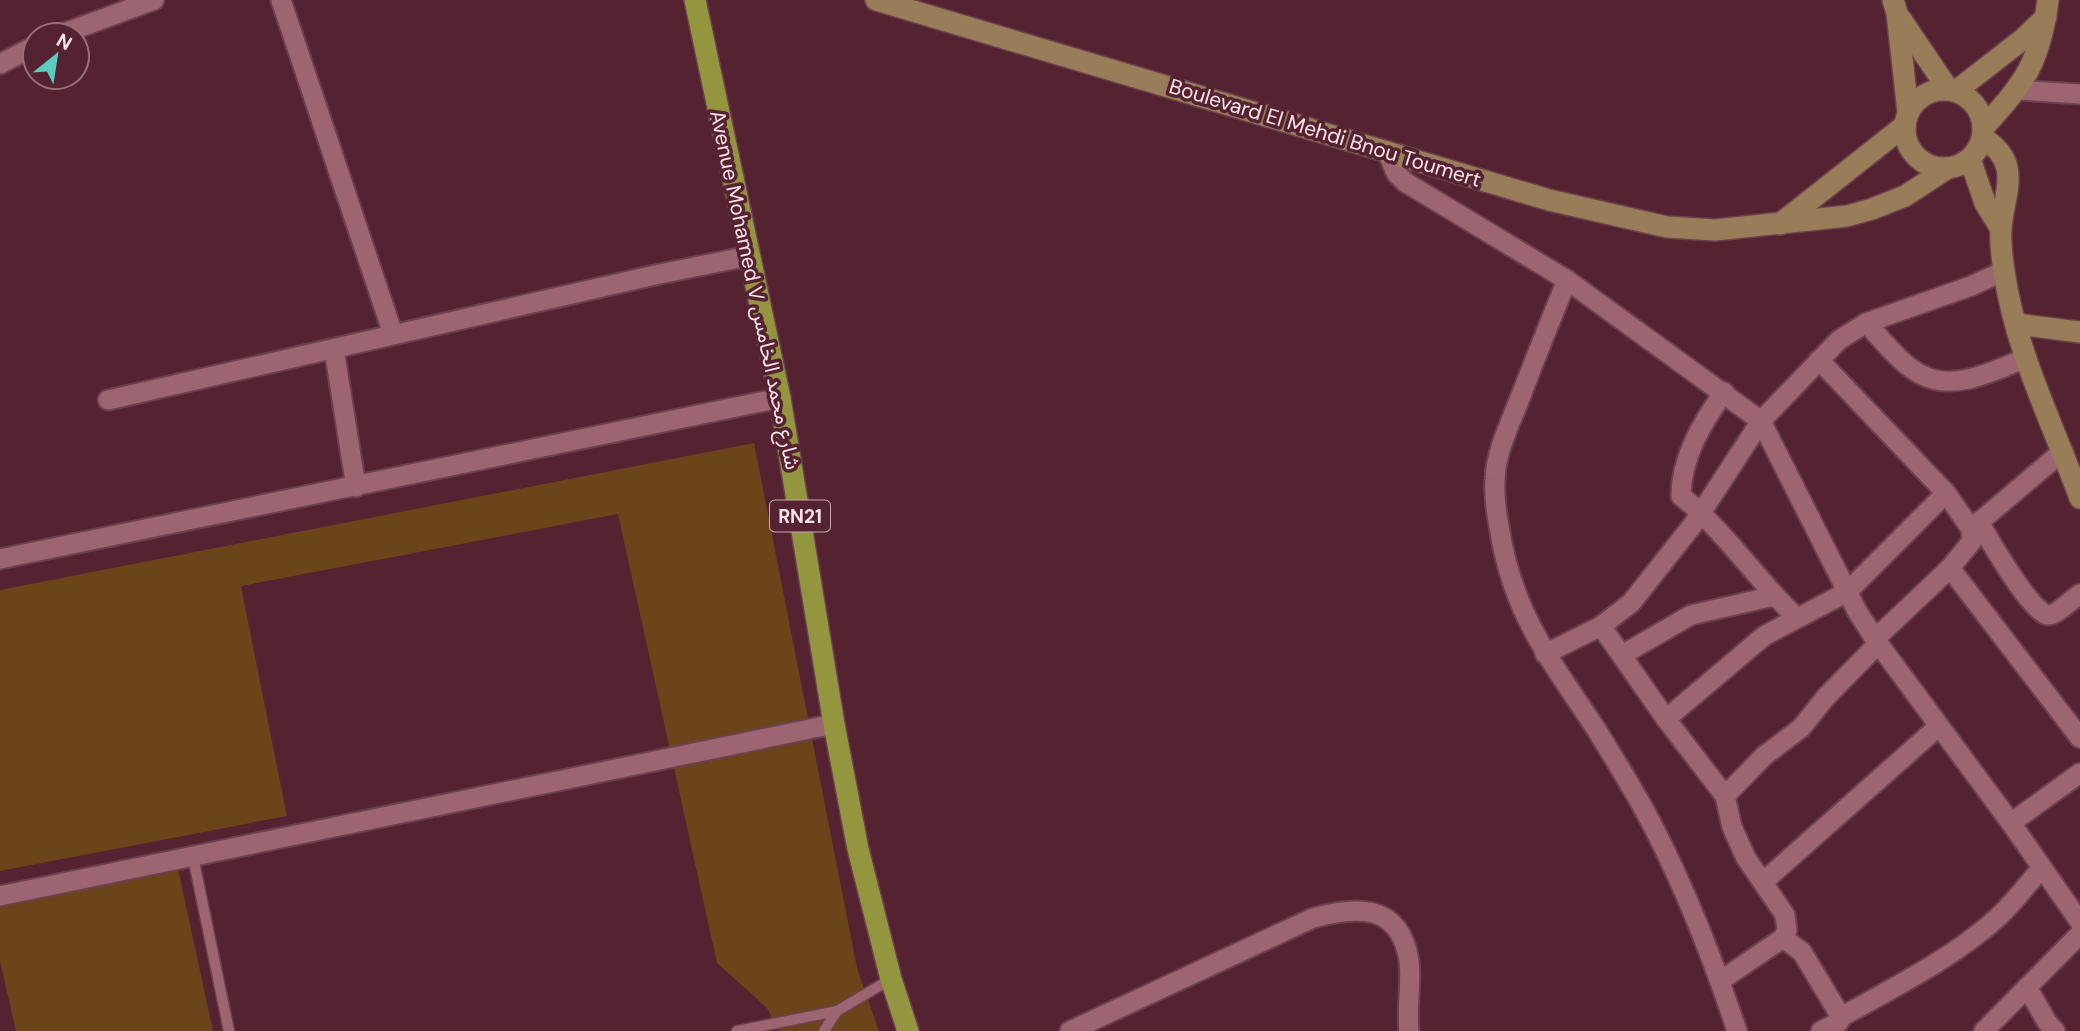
<svg xmlns="http://www.w3.org/2000/svg" width="2080" height="1031" font-family="'DM Sans','Noto Sans Arabic',sans-serif">
<rect width="100%" height="100%" fill="#542230"/>
<g fill="#6c4419">
<polygon points="754,443 857,968 879,1031 779,1031 767,1008 717,963 618,514 241,586 287,816 0,871 0,590"/>
<polygon points="178,869 213,1031 16,1031 0,961 0,905"/>
</g>
<g fill="none" stroke-linecap="round" stroke-linejoin="round">
<g stroke="#6b414e" stroke-width="13">
<g id="lane">
<polyline points="193,857 229,1031"/>
<polyline points="737,1031 837,1011 891,979"/>
<polyline points="824,1031 837,1011"/>
</g>
</g>
<g stroke="#6b414e" stroke-width="23">
<g id="street">
<polyline points="281,0 393,334"/>
<polyline points="59,35 154,0"/>
<polyline points="0,64 35,46"/>
<polyline points="2017,90 2080,94"/>
<polyline points="1387,151 1396,173 1405,182 1567,280 1761,421 1857,611 1875,639 2011,823 2080,922"/>
<path d="M1567,280C1551,319 1535,359 1520,398C1510,424 1496,451 1495,479C1494,495 1496,511 1499,526C1512,613 1550,659 1596,729C1611,753 1626,778 1640,802C1680,874 1711,953 1737,1031"/>
<path d="M1866,323C1883,340 1900,364 1922,375C1955,392 1996,370 2026,358"/>
<polyline points="334,349 356,487"/>
<path d="M1724,392C1702,423 1681,458 1681,496C1725,531 1756,579 1797,618"/>
<polyline points="108,400 655,275 749,256"/>
<path d="M1979,522C1989,539 2031,613 2048,615C2057,615 2072,599 2080,594"/>
<polyline points="1971,529 2063,451"/>
<polyline points="0,559 780,398"/>
<polyline points="1950,568 2080,738"/>
<polyline points="1601,626 1666,719 1725,796 1732,827 1746,858 1785,915 1787,930 1783,938 1720,981"/>
<polyline points="1875,639 1950,568 1972,541 1971,529 1946,493"/>
<polyline points="1545,654 1601,626 1631,603 1695,522 1761,421 1839,340 1866,323 1971,286 2004,271"/>
<polyline points="1622,655 1691,615 1774,596"/>
<polyline points="1666,719 1764,636 1847,592 1946,493 1819,360"/>
<polyline points="1725,796 1764,756 1801,728 1826,697 1878,644"/>
<polyline points="2011,823 2080,773"/>
<polyline points="1763,882 1939,726"/>
<polyline points="0,896 834,724"/>
<polyline points="1783,938 1802,952 1841,1017 1839,1022 1821,1031"/>
<polyline points="2027,987 2047,1022 2055,1031"/>
<path d="M1841,1017C1891,989 1953,958 1996,919C2013,904 2027,884 2042,868"/>
<path d="M1070,1031L1313,918C1357,906 1400,903 1409,961C1412,984 1406,1008 1409,1031"/>
<polyline points="1984,1031 2080,934"/>
</g>
</g>
<g stroke="#6b414e" stroke-width="24">
<g id="secondary">
<polyline points="876,0 1549,200 1667,227 1715,230 1847,216 1872,209 1905,196 1948,168"/>
<polyline points="1893,0 1897,13 1908,112"/>
<polyline points="1900,18 1948,89"/>
<circle cx="1944" cy="129" r="39"/>
<polyline points="1956,91 2023,39 2046,17"/>
<path d="M1984,127C2026,81 2040,62 2048,0"/>
<path d="M1983,138C2023,163 2004,192 2001,228C2000,242 2002,258 2004,271C2015,350 2053,424 2080,498"/>
<polyline points="1970,159 1985,203 2001,229"/>
<polyline points="1780,224 1904,126"/>
<polyline points="2016,324 2080,332"/>
</g>
</g>
<g stroke="#6b414e" stroke-width="24">
<polyline id="primary" points="695,0 780,398 834,724 858,849 891,979 908,1031"/>
</g>
<use href="#lane" stroke="#9d6471" stroke-width="10"/>
<use href="#street" stroke="#9d6471" stroke-width="19"/>
<use href="#secondary" stroke="#987d58" stroke-width="21"/>
<use href="#primary" stroke="#93953f" stroke-width="21"/>
</g>
<g text-anchor="middle" stroke-width="7" stroke-linejoin="round" paint-order="stroke">
<rect fill="#542230" stroke="#cba9b1" stroke-width="2" x="770" y="500.5" width="60" height="31" rx="5"/>
<g font-size="19" font-weight="bold" fill="#fee3e8">
<text x="800" y="523">RN21</text>
</g>
<g font-size="21" fill="#fee3e8" stroke="#542230">
<text transform="translate(1325 133) rotate(17)" y="7">Boulevard El Mehdi Bnou Toumert</text>
<text transform="translate(755 290) rotate(78)" y="7">Avenue Mohamed V شارع محمد الخامس</text>
</g>
</g>
<g transform="translate(56 56) rotate(30)"><circle r="33" fill="#542230" stroke="#986f7a" stroke-width="2"/>
<path d="M0-5L12 26L0 18L-12 26Z" fill="#58cec0"/>
<text y="-10" font-size="19" font-weight="bold" text-anchor="middle" fill="#fee3e8">N</text>
</g>
</svg>
